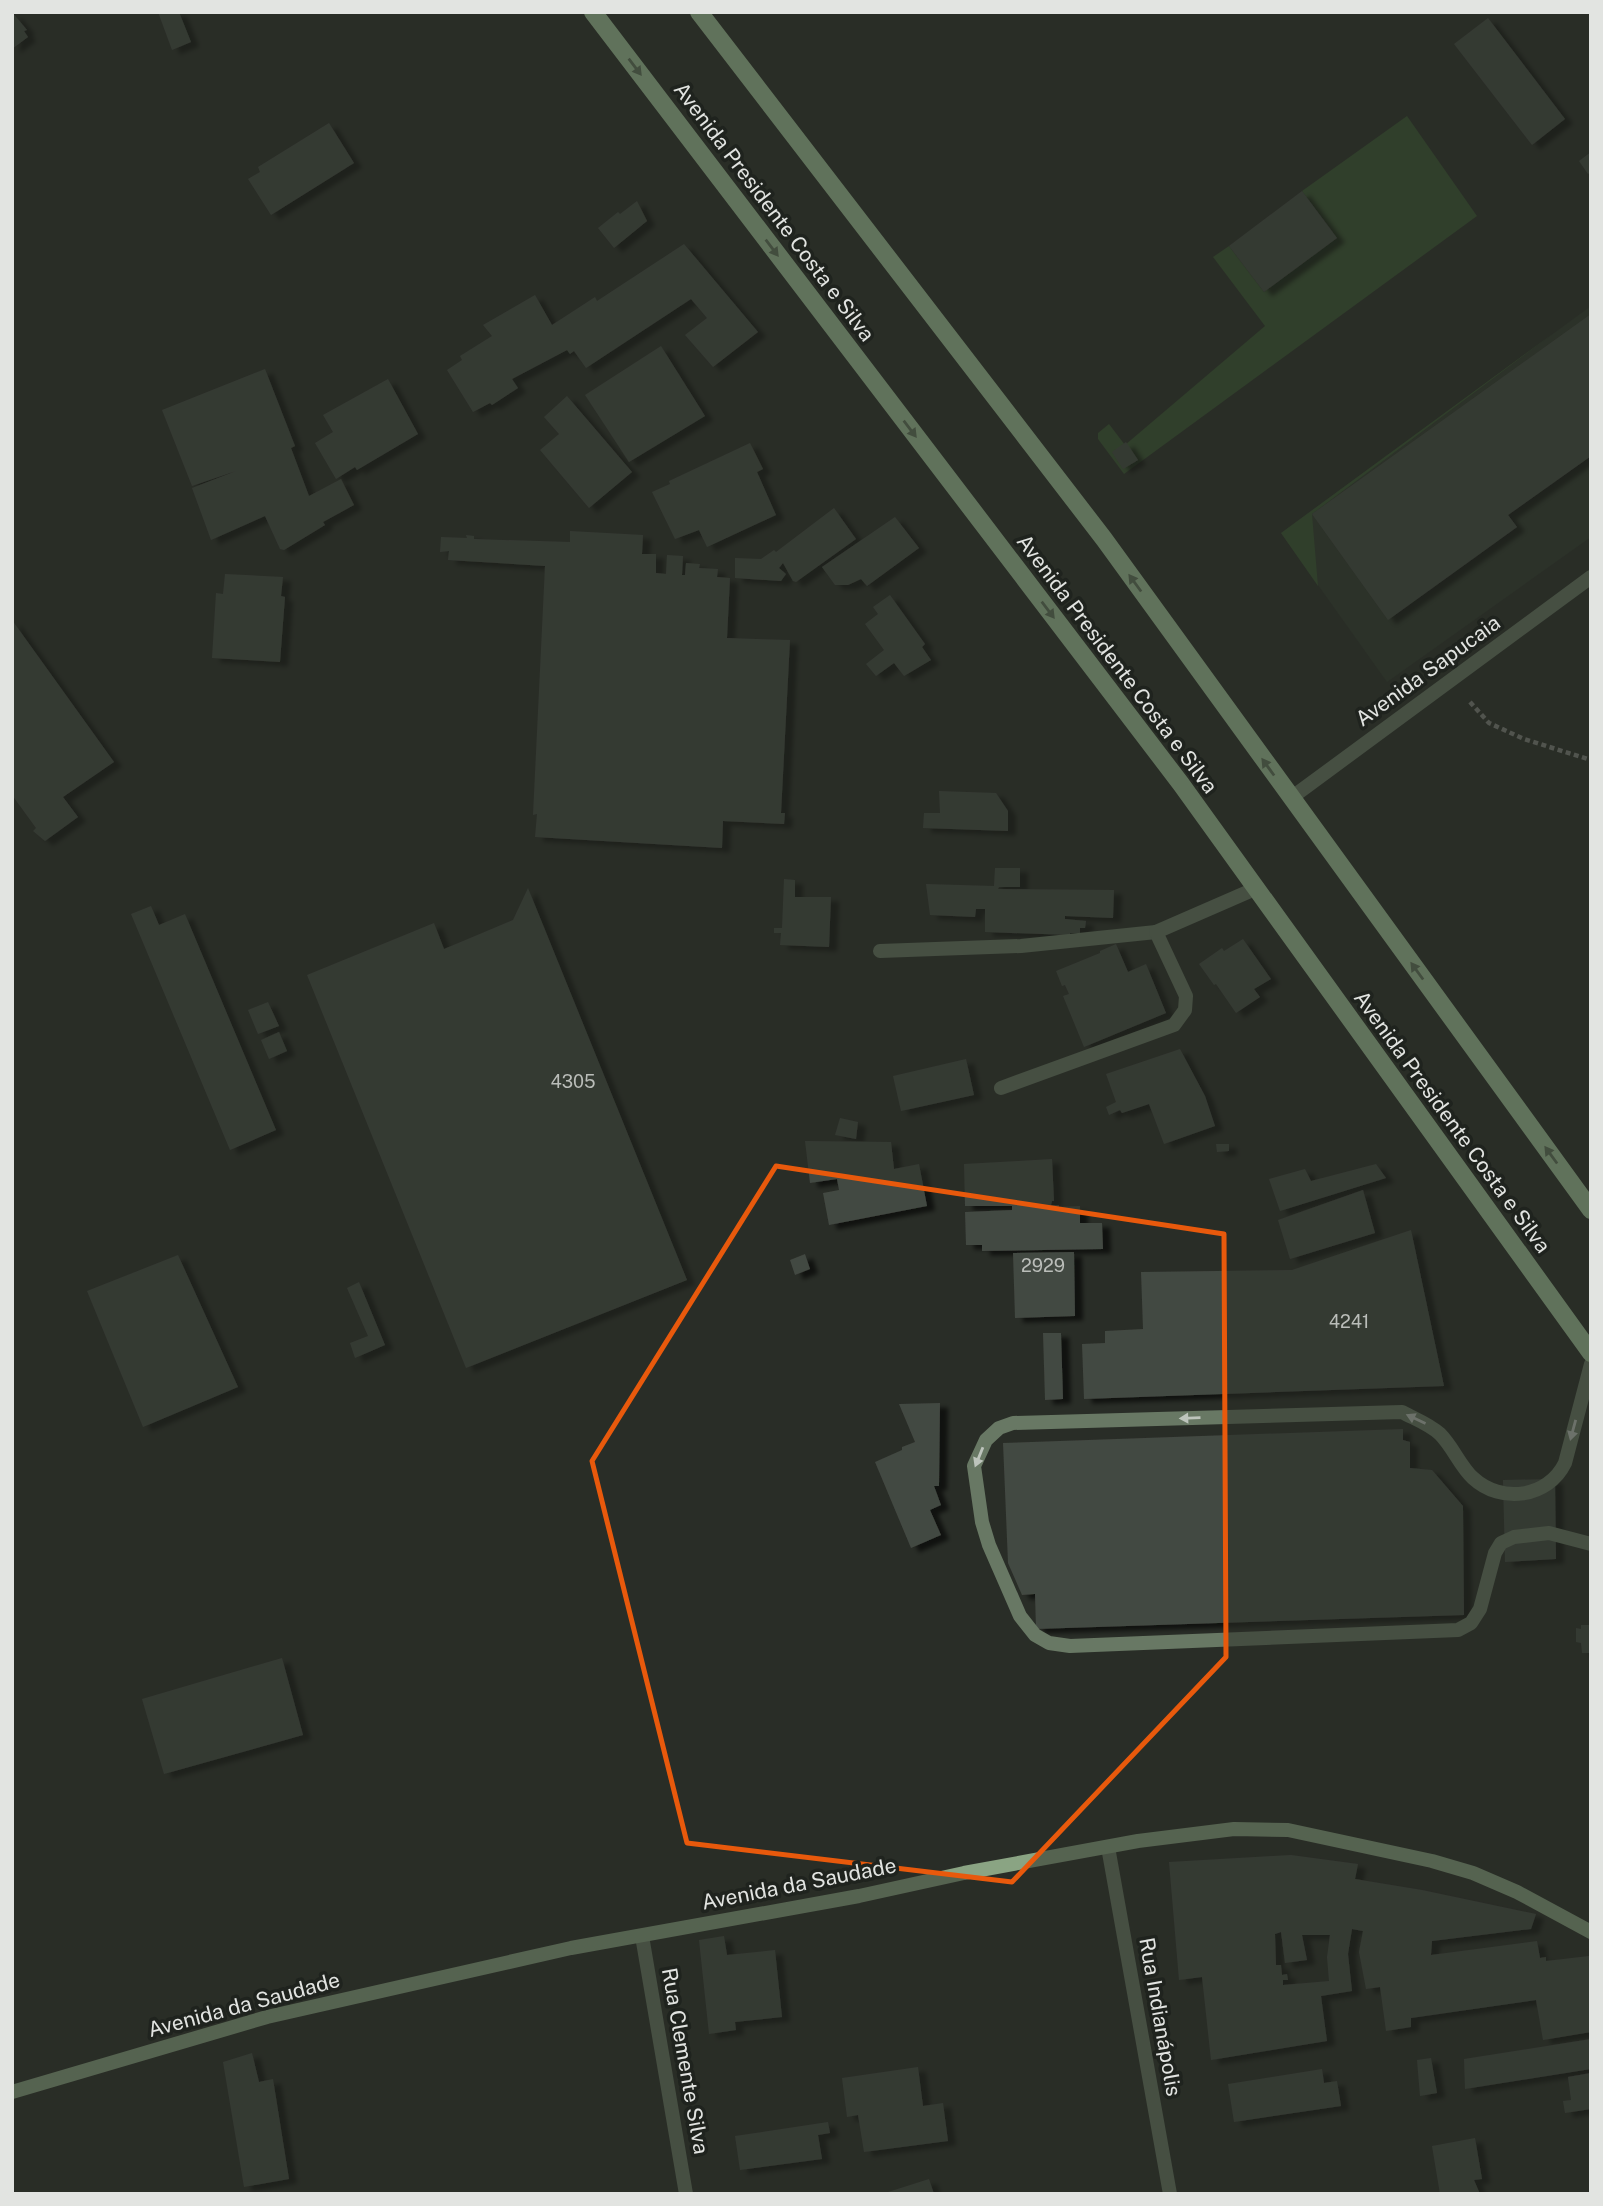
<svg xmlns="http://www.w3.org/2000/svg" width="1603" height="2206" font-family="'Public Sans',sans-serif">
<defs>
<filter id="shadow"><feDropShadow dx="8" dy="4.5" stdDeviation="2" flood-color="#0009"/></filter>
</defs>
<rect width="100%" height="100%" fill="#292d27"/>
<polygon fill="#2f382d" points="1591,306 1591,537 1387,682 1281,533"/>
<g fill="#385431">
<polygon points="1407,116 1477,216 1124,474 1098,439 1098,433 1109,424 1125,445 1265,326 1213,257 1229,246 1264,292 1337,238 1302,191"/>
<polygon points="1555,332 1312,514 1318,586 1281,533"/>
</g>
<g fill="#434842" fill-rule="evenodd" filter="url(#shadow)">
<polygon points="12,12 27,30 24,31 28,37 12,49"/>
<polygon points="158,12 179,12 191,42 172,50"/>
<polygon points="1488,18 1565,119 1532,145 1454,44"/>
<polygon points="329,123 354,163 271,215 248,179 260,172 258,167"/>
<polygon points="1591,152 1591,172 1588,174 1579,161"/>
<polygon points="1302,191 1337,238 1264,292 1229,246"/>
<polygon points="637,201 647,221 614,248 598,228 618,212 620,214"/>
<polygon points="684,244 758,332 713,367 685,335 707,318 691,299 586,368 574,351 570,354 567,350 512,379 518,388 492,405 490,403 473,412 447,370 462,360 460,356 492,336 483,325 535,295 552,325 595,297 597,301"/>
<polygon points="1591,314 1591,456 1508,515 1517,527 1388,620 1312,514"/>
<polygon points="661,346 705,416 629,462 585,395"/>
<polygon points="265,369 295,446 291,448 309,496 341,479 354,505 323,522 325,525 284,550 280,549 265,516 211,540 192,488 236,471 192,486 162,410"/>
<polygon points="388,379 418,434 357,470 355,467 336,479 315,443 333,432 323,415"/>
<polygon points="567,396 632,472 589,508 540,450 559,434 544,417"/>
<polygon points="1126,442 1138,460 1123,469 1112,452"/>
<polygon points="750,443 763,469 757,472 776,515 707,547 699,530 675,539 652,492 670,484 669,481"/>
<polygon points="834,508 856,539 796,582 793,581 783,563 779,568 786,574 781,581 735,578 735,558 761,559 774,550 776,552"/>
<polygon points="895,517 919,548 867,586 861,579 848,585 835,585 822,567"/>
<polygon points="570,531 643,535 642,554 656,554 656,573 666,574 667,555 683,556 682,575 685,575 686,563 700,564 699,568 718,569 717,577 730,578 727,638 790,640 781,813 785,813 784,824 723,821 722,848 535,837 537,814 533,815 545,566 448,560 449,551 440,552 441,537 467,538 466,535 474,536 474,539 570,542"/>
<polygon points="225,574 283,577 281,596 285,597 280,662 212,658 216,593 223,594"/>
<polygon points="890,595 925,644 922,647 931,660 904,676 894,663 876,676 866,664 884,650 865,624 878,614 873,607"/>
<polygon points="12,620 114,762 63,797 78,817 45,841 33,831 36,828 12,795"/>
<polygon points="939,791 996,793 1008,811 1008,831 923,828 924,813 940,813"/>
<polygon points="995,868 1020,868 1020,887 999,887 998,889 1114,890 1113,918 1065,916 1065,919 1086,921 1085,928 1080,928 1080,933 1070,933 1070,935 985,932 985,909 976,909 975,917 930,915 926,884 994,886"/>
<polygon points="784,879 795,880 795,897 831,897 829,947 780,945 781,933 774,933 774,928 782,928"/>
<polygon points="528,888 687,1280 466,1368 307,975 434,923 444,949 513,920"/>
<polygon points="151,906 159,925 185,914 276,1130 230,1150 131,914"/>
<polygon points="1243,939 1271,979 1254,989 1260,997 1236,1013 1216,984 1214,985 1199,964 1222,948 1224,951"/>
<polygon points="1116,944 1128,972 1146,964 1166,1013 1084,1047 1063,996 1069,994 1065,985 1062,986 1056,971 1100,953 1100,951"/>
<polygon points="268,1002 279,1026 258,1034 248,1010"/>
<polygon points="279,1032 287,1051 269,1059 261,1040"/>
<polygon points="1180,1049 1205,1096 1215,1126 1164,1144 1149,1104 1122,1113 1120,1110 1109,1115 1106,1107 1116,1102 1106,1074"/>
<polygon points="966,1059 974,1095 901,1111 893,1076"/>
<polygon points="840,1118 858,1122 856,1139 835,1135"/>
<polygon points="805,1141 891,1142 894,1169 919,1164 927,1206 829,1225 823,1193 839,1190 837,1179 810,1183"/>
<polygon points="1216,1144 1229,1144 1229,1151 1217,1152"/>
<polygon points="1052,1159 1054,1201 1052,1201 1051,1205 1059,1205 1059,1207 1080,1206 1080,1223 1102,1223 1103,1249 982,1251 982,1245 966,1245 965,1212 1012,1210 1012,1206 965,1206 964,1164"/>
<polygon points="1376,1164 1386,1178 1280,1211 1269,1179 1305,1169 1311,1181"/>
<polygon points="1363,1190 1375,1233 1290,1259 1278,1220"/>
<polygon points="1411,1230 1444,1386 1084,1399 1082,1344 1105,1343 1105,1331 1143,1329 1141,1272 1292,1270"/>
<polygon points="1074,1252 1075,1316 1015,1318 1013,1253"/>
<polygon points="805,1254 810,1269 795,1275 790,1260"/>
<polygon points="178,1255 238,1387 143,1427 87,1291"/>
<polygon points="359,1282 385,1345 355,1358 350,1343 368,1336 347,1288"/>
<polygon points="1043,1333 1061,1333 1063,1399 1045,1400"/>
<polygon points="940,1403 939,1486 934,1486 941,1505 930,1510 941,1535 911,1548 875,1462 902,1450 902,1447 915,1442 899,1404"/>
<polygon points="1403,1429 1403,1440 1410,1442 1410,1468 1432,1470 1463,1506 1464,1615 1036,1629 1035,1594 1022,1595 1008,1563 1003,1443"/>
<polygon points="1555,1479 1556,1559 1505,1562 1503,1480"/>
<polygon points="1581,1625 1591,1625 1591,1653 1582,1653 1581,1643 1576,1642 1576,1628 1581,1629"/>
<polygon points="282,1658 303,1735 164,1774 142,1699"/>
<path d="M1291,1855L1358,1864L1355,1879L1422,1890L1536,1914L1531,1929L1432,1941L1431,1955L1537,1941L1540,1958L1546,1957V1961L1589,1956L1591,1957V2032L1543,2040L1536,2000L1411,2018V2027L1386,2031L1380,1987L1366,1989L1359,1952L1363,1931L1352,1929L1348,1954L1352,1991L1321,1996L1327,2041L1211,2060L1202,1977L1179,1980L1169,1862ZM1281,1932L1285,1963L1307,1960L1302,1935H1330L1327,1957L1329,1981L1283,1985V1980H1288L1287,1974L1282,1975L1281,1965H1276L1275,1934Z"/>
<polygon points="724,1936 727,1955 775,1950 782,2017 735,2022 736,2030 709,2034 699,1940"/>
<polygon points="1591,2039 1591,2069 1465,2089 1464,2059"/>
<polygon points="252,2053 259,2082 273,2079 289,2179 244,2187 223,2062"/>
<polygon points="1431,2058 1437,2093 1420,2096 1417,2060"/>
<polygon points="918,2067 923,2106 943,2103 948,2141 864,2152 858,2115 847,2117 842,2078"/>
<polygon points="1322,2069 1324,2083 1337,2081 1341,2106 1234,2122 1228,2084"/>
<polygon points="1591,2073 1591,2109 1565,2113 1563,2101 1571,2100 1568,2077"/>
<polygon points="828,2122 830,2133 818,2135 822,2159 740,2170 735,2136"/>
<polygon points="1475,2138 1482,2179 1474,2180 1480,2194 1440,2194 1432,2146"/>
<polygon points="929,2179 934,2194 886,2194 885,2193"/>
</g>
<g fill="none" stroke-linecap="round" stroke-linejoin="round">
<polyline stroke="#80837e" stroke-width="4.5" stroke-dasharray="5 3.5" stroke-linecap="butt" points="1470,702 1489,723 1524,739 1591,760"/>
<path stroke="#687864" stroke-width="14" d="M1591,1364L1565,1463C1548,1498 1501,1504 1473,1478C1460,1466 1453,1447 1440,1434C1429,1424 1415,1419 1402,1412L1013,1423L999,1428L986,1440L974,1466L982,1522L989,1545L1020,1616L1035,1635L1049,1643L1070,1646L1458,1630L1471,1623L1480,1609L1495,1553L1501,1543L1514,1537L1549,1533L1591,1544"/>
<g stroke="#687864" stroke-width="14">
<polyline points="1291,798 1591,577"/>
<polyline points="880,951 1021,946 1156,932"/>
<polyline points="1001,1088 1174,1025 1185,1010 1186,996 1156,932 1257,888"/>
<polyline points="1108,1847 1170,2194"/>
<polyline points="642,1936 686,2194"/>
</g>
<polyline stroke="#8aa483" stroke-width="14" points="12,2092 267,2017 571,1948 859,1896 964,1873 1138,1841 1234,1829 1288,1830 1432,1861 1473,1873 1517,1892 1591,1932"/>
<g stroke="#a3c69b" stroke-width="18">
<polyline points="593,12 1181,784 1591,1353"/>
<polyline points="699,12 1104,539 1591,1210"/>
</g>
</g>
<defs><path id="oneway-solid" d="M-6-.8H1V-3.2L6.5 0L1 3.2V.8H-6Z" transform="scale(1.75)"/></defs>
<g fill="#61745c">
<use href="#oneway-solid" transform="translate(635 67) rotate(53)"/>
<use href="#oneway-solid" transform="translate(772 248) rotate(53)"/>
<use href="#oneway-solid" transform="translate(910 429) rotate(53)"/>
<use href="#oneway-solid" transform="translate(1135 583) rotate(-126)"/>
<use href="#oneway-solid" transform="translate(1048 610) rotate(53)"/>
<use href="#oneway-solid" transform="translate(1268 767) rotate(-126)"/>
<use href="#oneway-solid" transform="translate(1417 971) rotate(-126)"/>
<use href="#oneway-solid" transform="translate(1551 1155) rotate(-126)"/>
</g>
<g fill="#bdc4bc">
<use href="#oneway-solid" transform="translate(1190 1418) rotate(178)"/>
<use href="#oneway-solid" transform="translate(1416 1419) rotate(-155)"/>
<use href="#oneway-solid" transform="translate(1573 1430) rotate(105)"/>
<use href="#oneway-solid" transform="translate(979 1457) rotate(112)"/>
</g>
<path d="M0 0H1603V2206H0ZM776,1166L1224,1234L1226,1657L1012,1882L687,1843L592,1461Z" fill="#292d27" fill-opacity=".55" fill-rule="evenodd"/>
<path fill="none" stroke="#e8590c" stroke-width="5" stroke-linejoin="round" d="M776,1166L1224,1234L1226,1657L1012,1882L687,1843L592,1461Z"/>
<g text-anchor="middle" stroke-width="7" stroke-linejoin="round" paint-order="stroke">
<g font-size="18" fill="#babdb9">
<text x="573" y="1088">4305</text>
<text x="1043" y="1272">2929</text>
<text x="1349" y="1328">4241</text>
</g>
<g font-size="21" fill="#e2e4e1" stroke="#1f231e">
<text transform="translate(774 212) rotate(53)" y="7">Avenida Presidente Costa e Silva</text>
<text transform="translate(1117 664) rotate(53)" y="7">Avenida Presidente Costa e Silva</text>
<text transform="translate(1428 671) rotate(-36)" y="7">Avenida Sapucaia</text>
<text transform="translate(1452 1122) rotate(54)" y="7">Avenida Presidente Costa e Silva</text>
<text transform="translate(799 1884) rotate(-11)" y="7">Avenida da Saudade</text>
<text transform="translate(244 2005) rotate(-15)" y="7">Avenida da Saudade</text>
<text transform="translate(1160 2017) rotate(80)" y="7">Rua Indianápolis</text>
<text transform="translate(685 2061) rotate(80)" y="7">Rua Clemente Silva</text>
</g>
</g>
<rect width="1603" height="2206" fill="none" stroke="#e2e4e1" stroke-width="28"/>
</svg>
